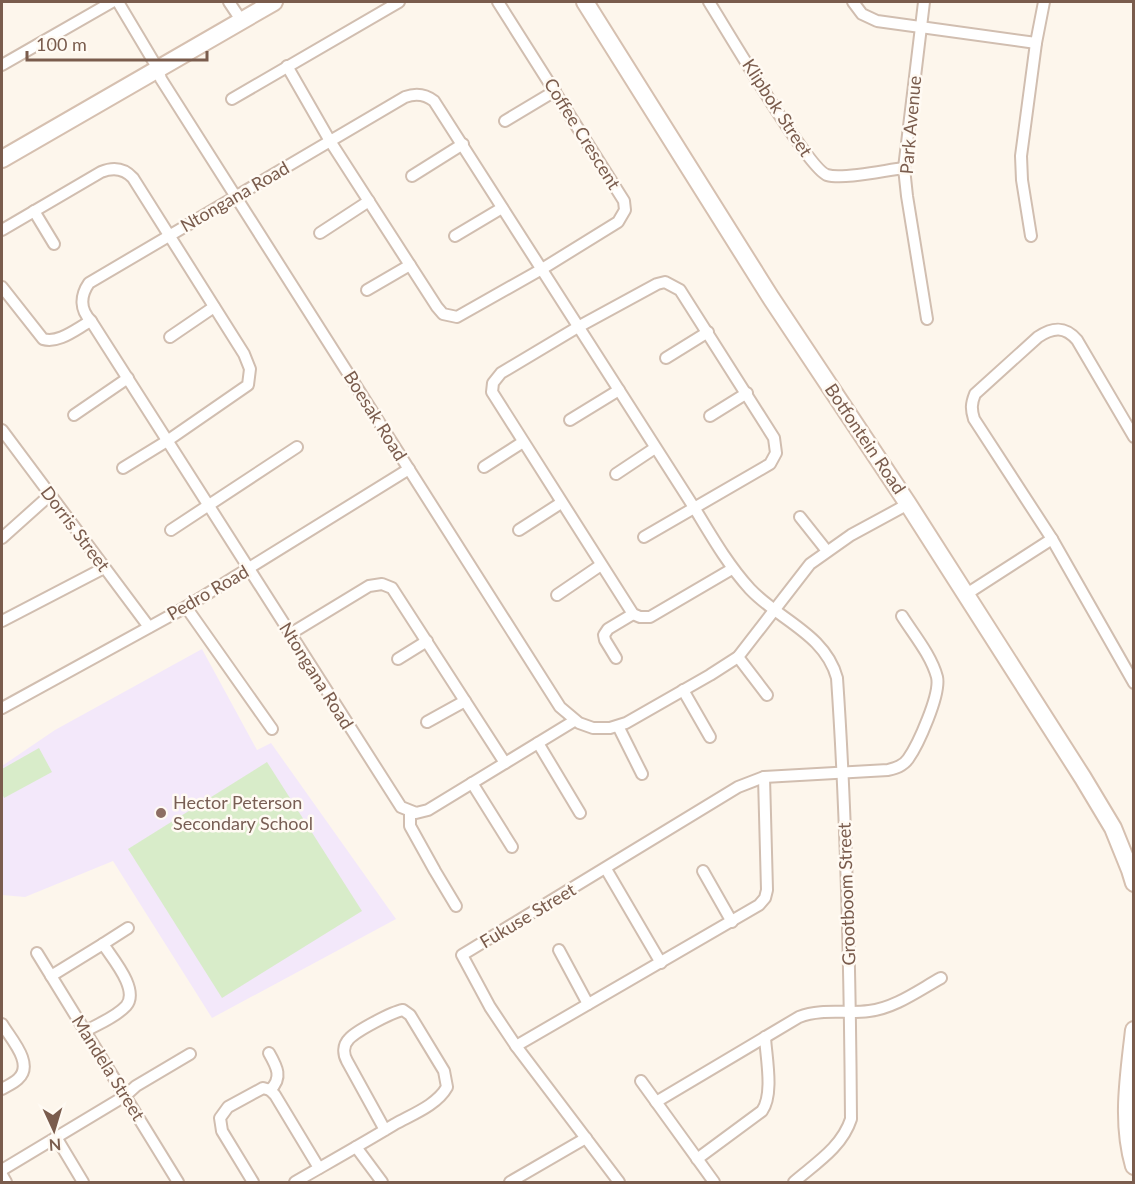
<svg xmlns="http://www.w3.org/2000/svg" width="1135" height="1184" font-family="Lato,sans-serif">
<rect width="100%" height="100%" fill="#fdf6ec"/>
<polygon fill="#f3e8fa" points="202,649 257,750 271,743 396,919 212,1018 113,861 25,897 2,895 2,766 55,730"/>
<g fill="#d8ecc9">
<polygon points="39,748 52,772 4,798 2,793 2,769"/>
<polygon points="267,762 362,911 222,998 128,849"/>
</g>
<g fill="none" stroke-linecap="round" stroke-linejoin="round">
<g stroke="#d1beb0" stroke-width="14">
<g id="street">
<polyline points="118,2 158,69 161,79 560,707 579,723 593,728 610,728 626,723 710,675 738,657 810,564 851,535 908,504"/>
<polyline points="229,2 241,20"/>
<path d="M709,2C725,27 808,169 827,175C843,180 886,170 904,168"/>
<polyline points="853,2 862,14 877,21 1036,43"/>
<polyline points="924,2 904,168 907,196 927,319"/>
<polyline points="2,65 112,2"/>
<polyline points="287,66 330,141 437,307 443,314 457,317 542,269 618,222 625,210 624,201 498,2"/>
<polyline points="232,99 399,2"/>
<polyline points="505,121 555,91"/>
<polyline points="412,176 463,144"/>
<polyline points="34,211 54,244"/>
<path d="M2,230L101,172C113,167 124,168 133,178L244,354L250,369L248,385L167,441L123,468"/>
<polyline points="320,233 369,201"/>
<polyline points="455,236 502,208"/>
<polyline points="1031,236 1022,180 1021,156 1036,43 1044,2"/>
<path d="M2,287L43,339C59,344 77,328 91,321"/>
<polyline points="367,290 410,265"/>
<polyline points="170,337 214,307"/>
<polyline points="666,358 708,332"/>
<polyline points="74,415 128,378"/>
<polyline points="710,416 747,393"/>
<polyline points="570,420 619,390"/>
<polyline points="2,430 149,627"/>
<path d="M1134,437L1077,340C1065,326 1053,327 1038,337L975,394C971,404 971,409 974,419L1052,539L1134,683"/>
<polyline points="484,467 523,442"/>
<polyline points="616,474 655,448"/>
<polyline points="800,517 827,551"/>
<polyline points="171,530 297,447"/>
<polyline points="519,530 561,503"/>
<polyline points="644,537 770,464 776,453 774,438 680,290 665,282 657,284 578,327 501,373 493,383 492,392 633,614 640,617 650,617 732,569"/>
<polyline points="2,538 50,495"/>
<polyline points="557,595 601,565"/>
<polyline points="965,595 1052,539"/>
<polyline points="186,607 272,729"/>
<polyline points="2,621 104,568"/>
<polyline points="290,634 369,586 382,584 392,588 505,763"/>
<polyline points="738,657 767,695"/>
<polyline points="616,658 605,640 604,635 608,629 633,614"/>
<polyline points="398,659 427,641"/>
<polyline points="683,690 710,737"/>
<polyline points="2,708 186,607 409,469"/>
<path d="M574,721L428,810L416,813L401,807L91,321C80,310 80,296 89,283L405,97C416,93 425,94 434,101L695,509C712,537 728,565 750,589C779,620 825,634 837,678C847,824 850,972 851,1119C842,1147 816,1163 794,1182"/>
<polyline points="427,722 465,701"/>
<polyline points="618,726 642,774"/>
<polyline points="538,743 580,813"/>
<polyline points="472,783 512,847"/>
<polyline points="410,812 410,826 435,871 456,906"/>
<polyline points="606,869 661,963"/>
<polyline points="703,871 732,922"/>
<polyline points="103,944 128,928"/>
<polyline points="559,950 588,1004"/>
<polyline points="37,953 178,1182"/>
<path d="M51,976L103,944C112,958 140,990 126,1006C116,1017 98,1024 86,1031"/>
<path d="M2,1024C10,1038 35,1064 18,1079C14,1083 7,1086 2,1089"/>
<polyline points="516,1046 759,905 765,898 767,890 764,777"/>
<path d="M269,1053C277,1067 283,1078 270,1090"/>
<polyline points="641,1081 714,1182"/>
<path d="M656,1102L799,1017C822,1008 846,1014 869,1011C895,1008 919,990 941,978"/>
<polyline points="56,1137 83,1182"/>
<polyline points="356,1147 382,1182"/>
<path d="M697,1159L762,1111C774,1094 766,1057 765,1037"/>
<polyline points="2,1170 125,1096 136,1086 190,1054"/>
<polyline points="2,1175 6,1182"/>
<polyline points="253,1182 222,1131 220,1118 228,1107 263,1088 270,1090 275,1095 319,1168"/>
<path d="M295,1182C328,1163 362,1144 395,1124C413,1114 437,1105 447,1087L444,1071L410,1015L403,1010C392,1012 356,1031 349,1039C343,1045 343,1054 347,1061L385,1130"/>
<polyline points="510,1182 586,1138"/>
<path d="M619,1182L516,1046L490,1007L462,955L738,787L764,777L888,770C896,768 903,766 908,759C918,745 941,694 937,677C931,655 914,635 902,616"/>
</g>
</g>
<g stroke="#d6c0b0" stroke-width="20">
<g id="secondary">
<polyline points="585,2 771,298 908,504 1083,778 1113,828 1130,870 1134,883"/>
<polyline points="2,159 274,2"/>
<path d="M1134,1030C1129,1076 1121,1121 1134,1166"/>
</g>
</g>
<use href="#street" stroke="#fff" stroke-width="10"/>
<use href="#secondary" stroke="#fff" stroke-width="16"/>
</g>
<circle fill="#8d6e63" stroke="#fffaf3" stroke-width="2" cx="161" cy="813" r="6"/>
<g text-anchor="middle" stroke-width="5" stroke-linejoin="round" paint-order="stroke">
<g font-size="18" fill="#7a5c4d" stroke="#fffaf3">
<text transform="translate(777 108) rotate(57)" y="6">Klipbok Street</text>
<text transform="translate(911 125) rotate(-85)" y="6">Park Avenue</text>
<text transform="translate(582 134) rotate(58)" y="6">Coffee Crescent</text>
<text transform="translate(235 197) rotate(-30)" y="6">Ntongana Road</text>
<text transform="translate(375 416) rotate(58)" y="6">Boesak Road</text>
<text transform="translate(865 439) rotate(56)" y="6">Botfontein Road</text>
<text transform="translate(75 529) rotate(53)" y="6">Dorris Street</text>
<text transform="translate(208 593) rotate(-30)" y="6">Pedro Road</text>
<text transform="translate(316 676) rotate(58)" y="6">Ntongana Road</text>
<text transform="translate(847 894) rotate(-92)" y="6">Grootboom Street</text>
<text transform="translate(528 916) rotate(-31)" y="6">Fukuse Street</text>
<text transform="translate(108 1068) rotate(58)" y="6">Mandela Street</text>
</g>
<g font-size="18" fill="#785e54" stroke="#fffaf3" text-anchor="start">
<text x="173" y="809">Hector Peterson<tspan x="173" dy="21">Secondary School</tspan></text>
</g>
</g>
<rect width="1135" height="1184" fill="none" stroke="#7a5c4d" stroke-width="6"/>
<g transform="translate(54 1130) rotate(176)" stroke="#fffaf3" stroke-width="4.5" paint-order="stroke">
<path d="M0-4.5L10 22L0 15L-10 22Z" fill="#7a5c4d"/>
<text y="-9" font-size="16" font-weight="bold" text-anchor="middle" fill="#7a5c4d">N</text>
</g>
<path d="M27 51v9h180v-9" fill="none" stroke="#7a5c4d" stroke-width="3"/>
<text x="36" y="51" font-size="18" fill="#7a5c4d" stroke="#fffaf3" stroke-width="4.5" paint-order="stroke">100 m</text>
</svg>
